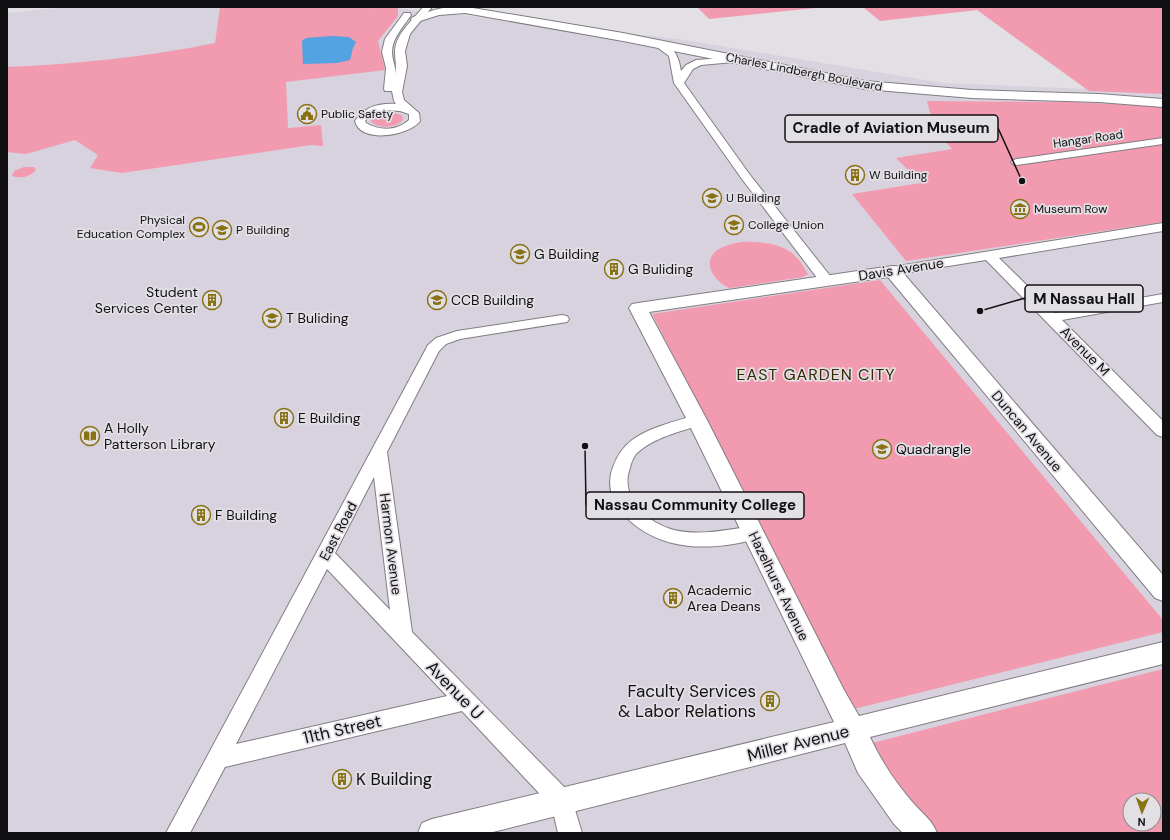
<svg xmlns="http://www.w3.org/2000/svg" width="1170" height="840" font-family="'DM Sans',sans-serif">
<rect width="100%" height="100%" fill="#e2dfe5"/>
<path fill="#d8d2df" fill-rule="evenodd" d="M67,7H220L215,43L272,7H384L679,39L943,83L1163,92V833H7V13ZM1130,800H1154V824H1130Z"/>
<g fill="#f29aaf" fill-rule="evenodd">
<path d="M220,7H370L373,9L372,7H398V16L378,41L385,70L286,82L288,128L321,125L323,146L311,145L122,173L90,168L98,155L75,140L26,154L7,152V67C77,64 146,57 215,43Z"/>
<polygon points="697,7 825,7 709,19"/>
<polygon points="863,7 1163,7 1163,94 1089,91 977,10 880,21"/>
<polygon points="927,101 1068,102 1163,106 1163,222 906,261 852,194 921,183 896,158 952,149 935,130"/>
<path d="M389,112L402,115L403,120C395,128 380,129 371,122V120L379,114Z"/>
<path d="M24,167H34L36,170C30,177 20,179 12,176L14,171Z"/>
<path d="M741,242C758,241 783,243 795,256C801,261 804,268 808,274L803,277L730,288C718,284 702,266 714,253C721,246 731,244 741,242Z"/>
<polygon points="880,280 1163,620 1163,632 854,709 652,314"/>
<path d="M1163,669V833H936L896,787L872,743ZM1130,800H1154V824H1130Z"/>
</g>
<polygon fill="#53a2e1" points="332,36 349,37 356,42 353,48 350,60 337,63 303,64 302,41 306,38"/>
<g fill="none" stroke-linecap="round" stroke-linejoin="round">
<g stroke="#807d83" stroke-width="2">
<g id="minor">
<path d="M423,7H432L410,34L405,51L407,66L402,92L404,100L419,113L420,121C409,136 360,144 355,121C364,107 379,103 396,104L394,101L392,91H385L384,89L386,68L382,52L385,39L404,13H410L411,15C404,26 392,38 392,52C392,60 396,66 395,74C397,66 395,60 395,52C395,34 413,20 423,7ZM385,110L400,111L409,114V120C397,131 380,131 366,123L365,121L369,116Z"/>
<path d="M658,41C674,45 679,57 681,71L686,65L696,60L737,57L739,59L737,61L734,62L701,65L693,69L684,83L750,175L831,277L833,280L831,283H821L742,179L674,83L669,56L653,44Z"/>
<polygon points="1163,138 1163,144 1017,165 1013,164 1011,162 1013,160 1017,159"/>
<polygon points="1163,223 1163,231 999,258 1055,313 1163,294 1163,302 1062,320 1163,421 1163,437 1157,435 986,260 892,275 887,274 885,271 887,268 892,267"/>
<path d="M562,315L567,316L569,319L567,322L460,339L446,344L439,351L387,452L412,632L570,793L582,833H558L552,807L462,711L225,767L190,833H166L428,345L436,338L457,331ZM374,477L390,610L335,553ZM327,569L447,696L236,744Z"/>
<path d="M697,415L703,416L705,420L703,424C680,432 654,437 636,454C633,458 631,463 630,468C619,497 647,523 674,530C699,536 727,530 753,526L759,528L762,533L759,538C733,546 699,550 672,543C639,535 599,504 613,467C617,456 623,447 632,440C650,427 676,421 697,415Z"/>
</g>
</g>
<g stroke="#807d83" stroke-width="2">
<g id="tertiary">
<polygon points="442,7 467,7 623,33 865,81 972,90 1099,94 1163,99 1163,107 1099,102 972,98 865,89 623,41 465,13 439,15 417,22 413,21 411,19 413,17 434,10 443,8"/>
<path d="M892,266L898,267L1163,575V601L1155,598L888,277L649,312L707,420L844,690L859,716L1163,642V664L870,737C881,761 897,785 914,804C923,814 932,820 937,833H903L894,824L858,773L845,743L489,833H418L422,823L432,819L834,722L687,420L629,308L632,304L638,303Z"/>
</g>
</g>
<use href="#minor" fill="#fff" fill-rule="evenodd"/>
<use href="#tertiary" fill="#fff" fill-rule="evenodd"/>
</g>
<defs>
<g id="civic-ring" transform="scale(1)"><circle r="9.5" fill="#e2dfe5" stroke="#897214" stroke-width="1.5"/><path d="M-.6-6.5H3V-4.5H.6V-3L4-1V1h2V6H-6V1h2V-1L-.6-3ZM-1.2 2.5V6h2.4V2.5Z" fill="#897214"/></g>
<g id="building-ring" transform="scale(1)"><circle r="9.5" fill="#e2dfe5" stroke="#897214" stroke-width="1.5"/><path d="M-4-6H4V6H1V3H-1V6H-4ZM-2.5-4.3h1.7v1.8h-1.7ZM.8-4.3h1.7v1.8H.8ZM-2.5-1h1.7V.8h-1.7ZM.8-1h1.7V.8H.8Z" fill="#897214"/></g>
<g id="university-ring" transform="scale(1)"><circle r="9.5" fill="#e2dfe5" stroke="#897214" stroke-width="1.5"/><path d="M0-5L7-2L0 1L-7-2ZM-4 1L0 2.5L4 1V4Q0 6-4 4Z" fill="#897214"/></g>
<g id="museum-ring" transform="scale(1)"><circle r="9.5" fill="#e2dfe5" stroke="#897214" stroke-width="1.5"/><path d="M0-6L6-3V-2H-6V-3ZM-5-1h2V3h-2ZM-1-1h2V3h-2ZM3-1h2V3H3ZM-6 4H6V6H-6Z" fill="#897214"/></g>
<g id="stadium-ring" transform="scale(1)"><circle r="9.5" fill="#e2dfe5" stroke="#897214" stroke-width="1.5"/><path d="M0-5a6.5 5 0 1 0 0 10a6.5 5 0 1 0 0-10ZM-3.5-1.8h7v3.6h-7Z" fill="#897214"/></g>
<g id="library-ring" transform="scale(1)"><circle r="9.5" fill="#e2dfe5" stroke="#897214" stroke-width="1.5"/><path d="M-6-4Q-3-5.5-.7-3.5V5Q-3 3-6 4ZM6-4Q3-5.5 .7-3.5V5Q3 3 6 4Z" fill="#897214"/></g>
</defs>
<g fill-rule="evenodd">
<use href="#civic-ring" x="307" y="114"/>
<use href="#building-ring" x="855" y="175"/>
<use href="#university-ring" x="712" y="198"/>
<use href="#museum-ring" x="1020" y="209"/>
<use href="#university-ring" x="734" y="225"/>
<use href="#stadium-ring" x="199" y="227"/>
<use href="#university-ring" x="222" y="230"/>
<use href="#university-ring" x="520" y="254"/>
<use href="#building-ring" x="614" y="269"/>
<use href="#building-ring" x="212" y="300"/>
<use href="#university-ring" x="437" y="300"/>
<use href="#university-ring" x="272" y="318"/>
<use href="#building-ring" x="284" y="418"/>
<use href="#library-ring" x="90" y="436"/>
<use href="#university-ring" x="882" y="449"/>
<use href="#building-ring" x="201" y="515"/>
<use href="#building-ring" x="673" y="598"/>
<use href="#building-ring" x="770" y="701"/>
<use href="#building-ring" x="342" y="779"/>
</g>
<g text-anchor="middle" stroke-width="3.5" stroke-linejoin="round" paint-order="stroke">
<g font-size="12" fill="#111012" stroke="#e2dfe5">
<text transform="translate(804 72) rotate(11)" y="4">Charles Lindbergh Boulevard</text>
<text transform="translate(1088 139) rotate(-8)" y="4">Hangar Road</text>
</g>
<g font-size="12" fill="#111012" stroke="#e2dfe5" text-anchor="start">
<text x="321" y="118">Public Safety</text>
<text x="869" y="179">W Building</text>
<text x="726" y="202">U Building</text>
<text x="1034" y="213">Museum Row</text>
<text x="185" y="224" text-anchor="end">Physical<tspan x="185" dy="14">Education Complex</tspan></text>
<text x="748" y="229">College Union</text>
<text x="236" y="234">P Building</text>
</g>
<g font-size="14" fill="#111012" stroke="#e2dfe5" text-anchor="start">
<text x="534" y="259">G Building</text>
<text x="628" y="274">G Buliding</text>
<text x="198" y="297" text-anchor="end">Student<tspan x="198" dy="16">Services Center</tspan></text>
<text x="451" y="305">CCB Building</text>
<text x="286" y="323">T Buliding</text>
<text x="298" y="423">E Building</text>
<text x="104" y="433">A Holly<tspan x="104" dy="16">Patterson Library</tspan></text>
<text x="896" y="454">Quadrangle</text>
<text x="215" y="520">F Building</text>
<text x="687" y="595">Academic<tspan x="687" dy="16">Area Deans</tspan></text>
</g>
<g font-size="14" fill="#111012" stroke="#e2dfe5">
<text transform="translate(901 269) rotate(-9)" y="5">Davis Avenue</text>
<text transform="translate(1085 351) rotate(45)" y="5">Avenue M</text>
<text transform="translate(1027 431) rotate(50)" y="5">Duncan Avenue</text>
<text transform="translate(338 531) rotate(-62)" y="5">East Road</text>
<text transform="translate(391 544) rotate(83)" y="5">Harmon Avenue</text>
<text transform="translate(779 586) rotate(64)" y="5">Hazelhurst Avenue</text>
</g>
<g font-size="16" letter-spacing="1" fill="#362b00" stroke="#e2dfe5">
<text x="816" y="380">EAST GARDEN CITY</text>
</g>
<g font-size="17" fill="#111012" stroke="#e2dfe5">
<text transform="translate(455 690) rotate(46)" y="6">Avenue U</text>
<text transform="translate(342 729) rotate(-13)" y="6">11th Street</text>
<text transform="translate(798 743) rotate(-14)" y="6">Miller Avenue</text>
</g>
<g font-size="17" fill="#111012" stroke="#e2dfe5" text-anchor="end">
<text x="756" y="697">Faculty Services<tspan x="756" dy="20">&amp; Labor Relations</tspan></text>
<text x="356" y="785" text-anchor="start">K Building</text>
</g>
</g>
<path fill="none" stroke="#111012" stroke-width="1.5" d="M1022 181L998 128M980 311L1025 298M585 446L586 505"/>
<g fill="#111012" stroke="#e2dfe5" stroke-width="1.5">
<circle cx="1022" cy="181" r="4"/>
<circle cx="980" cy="311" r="4"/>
<circle cx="585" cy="446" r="4"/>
</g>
<g fill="#e2dfe5" stroke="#111012" stroke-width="1.5">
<rect x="785" y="115" width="213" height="27" rx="4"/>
<rect x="1025" y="285" width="118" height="27" rx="4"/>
<rect x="586" y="492" width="218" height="27" rx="4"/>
</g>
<g font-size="15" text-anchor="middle" font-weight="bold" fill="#111012">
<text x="891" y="133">Cradle of Aviation Museum</text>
<text x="1084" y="304">M Nassau Hall</text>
<text x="695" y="510">Nassau Community College</text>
</g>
<rect width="1170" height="840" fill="none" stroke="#111012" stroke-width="16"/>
<g transform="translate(1142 812) rotate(182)"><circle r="19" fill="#e2dfe5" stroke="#8e8c91"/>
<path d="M0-3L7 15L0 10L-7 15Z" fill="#897214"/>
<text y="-6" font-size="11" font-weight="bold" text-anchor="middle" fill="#111012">N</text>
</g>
</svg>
